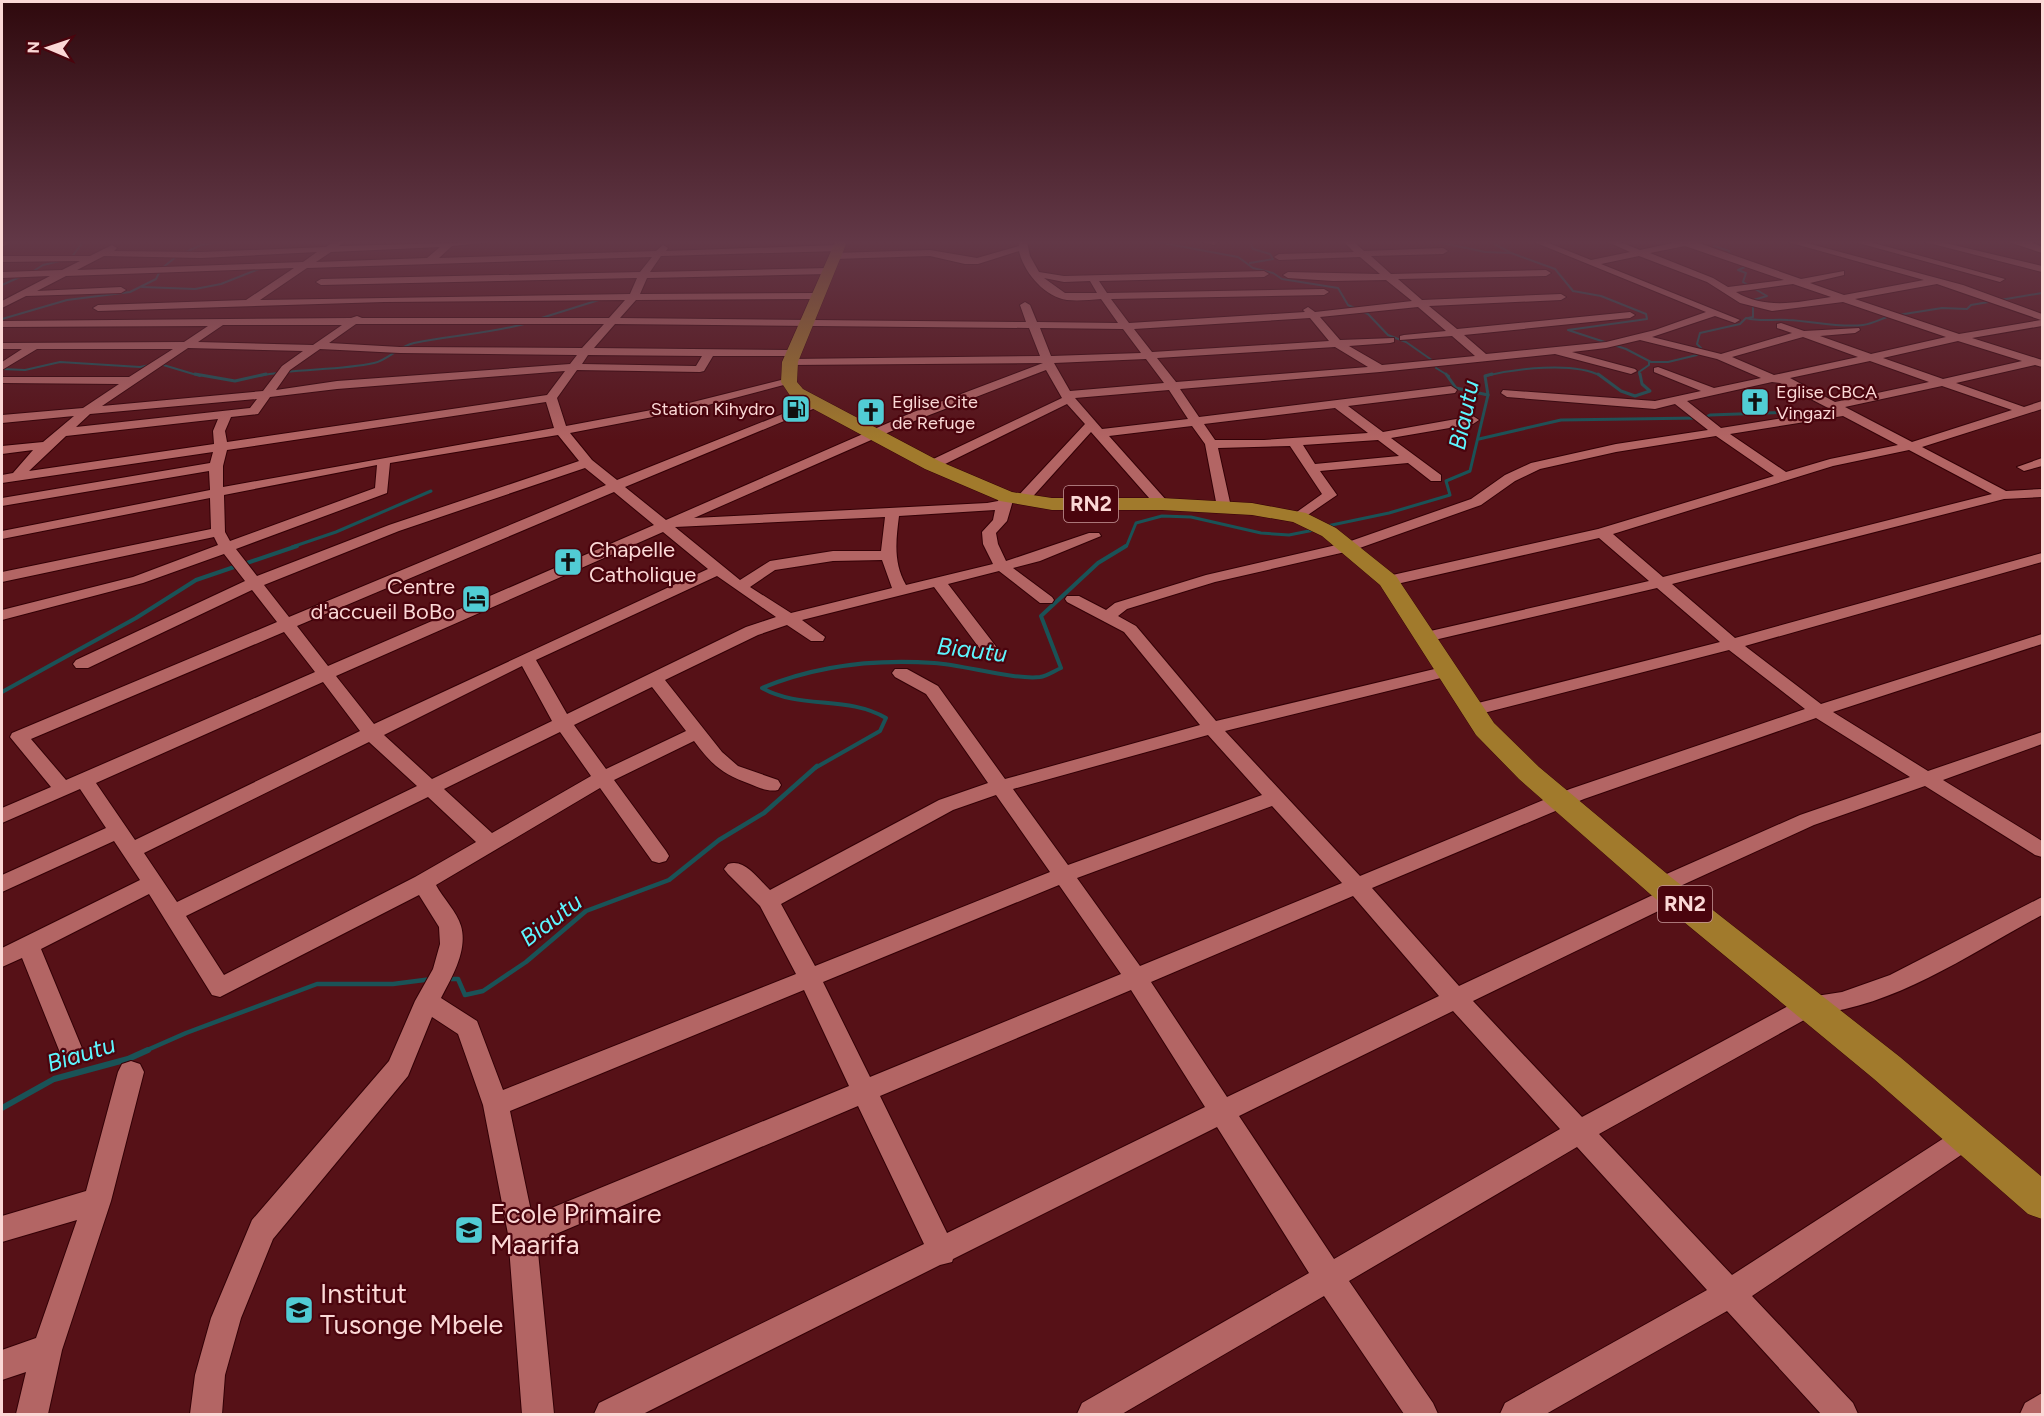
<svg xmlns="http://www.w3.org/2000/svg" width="2044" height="1416" font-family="Figtree,sans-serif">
<rect width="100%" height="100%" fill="#561117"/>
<polygon fill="#63141b" points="855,242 971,242 973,245 853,246"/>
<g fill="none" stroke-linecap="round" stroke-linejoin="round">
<g stroke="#1a5357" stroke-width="2">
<polyline points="1157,242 1238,257 1253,268 1273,273 1282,279 1338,288 1348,305 1368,314 1388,335 1406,342 1436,363 1436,368 1449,376"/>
<polyline points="1250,242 1253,249 1270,254 1273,259 1250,263"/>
<path d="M1438,242L1485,252L1511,253L1555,269L1573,291L1601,296L1646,314L1647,319L1568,330L1626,349L1651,362H1668L1697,355L1701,348L1697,344L1700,333L1740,324L1746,318C1760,322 1773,319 1788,320C1812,321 1839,328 1863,325C1872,324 1881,319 1890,316"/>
<polyline points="1491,242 1511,253"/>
<polyline points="1714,246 1729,251 1730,256"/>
<polyline points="184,253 201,245 220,242"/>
<polyline points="71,258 83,242"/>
<polyline points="1740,264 1745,267 1738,270 1746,273 1743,282 1767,296 1750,301 1753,304 1753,317 1748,318"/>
<polyline points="32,272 43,265 64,260"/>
<polyline points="2,285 22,276"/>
<polyline points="142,287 195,289 221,284 259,269"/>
<polyline points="1898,315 1942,308 1967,309 1971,305 2042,293"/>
<polyline points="2,319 67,300 130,292 156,279 161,269 177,256"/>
<polyline points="535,320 602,299"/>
<polyline points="160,364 200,376"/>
<polyline points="2,369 25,370 60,362 140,367 150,365"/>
<path d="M259,376C297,368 336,371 374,363C388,360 399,346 414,343C453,335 488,334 528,323"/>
<path d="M1485,376C1515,369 1573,361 1601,376"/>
<polyline points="1640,376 1639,372 1649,365 1649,362"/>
</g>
<g stroke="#1a5357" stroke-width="3">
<polyline points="195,374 235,381 266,374"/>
<polyline points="1446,374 1456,388 1488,395"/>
<polyline points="1598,374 1621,391 1635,396 1650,391 1642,384 1640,374"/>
<polyline points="1704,418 1710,415 1826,411"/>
<polyline points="1479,439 1561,420 1697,418"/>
<polyline points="1327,526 1389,513 1450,495 1446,481 1470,471 1488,395 1485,376 1492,374"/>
<polyline points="292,547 336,532 431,491"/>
<polyline points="1124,547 1127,545 1136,523 1162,516 1191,517 1261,533 1289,535 1314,530"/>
</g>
<g stroke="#1a5357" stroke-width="4">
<polyline points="244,564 297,546"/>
<polyline points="2,692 136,618 196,580 237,566"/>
<path d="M815,768L880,731L886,718C847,695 801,710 762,688C817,665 875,659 934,663C964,665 1014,680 1040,677C1047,676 1054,671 1061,668L1041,616L1098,563L1126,546"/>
</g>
<g stroke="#1a5357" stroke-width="4.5">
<polyline points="446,979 458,979 465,995 483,991 526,962 586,911 669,880 719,840 764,813 817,766"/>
<polyline points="145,1051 186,1033 317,984 393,984 432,979"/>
</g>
<polyline stroke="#1a5357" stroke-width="6" points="2,1108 54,1079 128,1059 148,1050"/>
<g stroke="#330106" stroke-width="2">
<g id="minor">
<polygon points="2,242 11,242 2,247"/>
<path d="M333,242H343L339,246L491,242L452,246L439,258L656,251L663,245L668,248L666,251L839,245L844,248L839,251L661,256L650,272L828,268L833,271L828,274L647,278L640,294L818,293L823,296L818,299L636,300L620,318L1026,322L1020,305L1025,302L1030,305L1037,322L1118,323L1101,299C1090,300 1078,301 1067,300C1045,297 1024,273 1019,251L978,264H965L930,256L834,259L829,256L834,253L930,250L977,258L1019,246L1018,242H1027L1030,256L1039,272L1064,276L1264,271L1269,274L1264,277L1099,281L1107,293L1324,289L1329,292L1324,295L1111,299L1129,323L1305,312L1303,310L1308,307L1315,312L1412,301L1386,280L1333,281L1288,278L1283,275L1288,272L1380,274L1360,257L1279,260L1274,257L1279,254L1354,252L1344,242H1354L1364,251L1443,248L1448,251L1443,254L1371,256L1391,274L1546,270L1551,273L1546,276L1398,279L1422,300L1561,294L1566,297L1561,300L1429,306L1457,329L1630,312L1635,315L1630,318L1464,335L1486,354L1606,342L1655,330L1706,312L1534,242H1546L1591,260L1630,252L1608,242H1620L1640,250L1677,242H1696L1801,279L1844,271V275L1810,283L1844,295L1924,280L1788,242H1803L1963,285L2042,314V326L1972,338L2042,360V367L2035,365L1956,383L2024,407L2042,401V409L1922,447L2006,491L2042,489V497L2004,499L1672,584L1735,638L2042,553V562L1745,646L1821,704L2042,634V644L1833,712L1928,771L2042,732V744L1943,780L2042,841V857L2035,855L1925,786L1814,825L1678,887L1684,894L1681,900L1473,1001L1582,1117L1803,998L1842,992L1890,975L2042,897V915C1971,953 1897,1006 1815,1014L1599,1134L1732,1275L1958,1129L1967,1125L1976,1129L1980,1137L1976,1145L1752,1296L1853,1403L1858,1414H1821L1727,1311L1546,1414H1500L1505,1403L1707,1290L1577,1147L1349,1281L1433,1403L1438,1414H1404L1324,1296L1122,1414H1077L1082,1403L1309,1273L1217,1127L953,1259L952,1262L940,1265L643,1414H594L599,1403L924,1244L858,1106L537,1242L554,1414H522L508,1234L483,1105L458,1034L432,1017L408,1076L273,1239L241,1318L225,1375L222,1414H190L195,1375L211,1318L252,1220L389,1061L415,1001L433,969L440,944L439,927L419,895L220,997L212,995L149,894L41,949L84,1053L81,1060L72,1063L63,1060L22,958L2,967V948L140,880L114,841L2,892V875L106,828L80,789L2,823V808L51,787L10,737L12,733L277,622L252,590L88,668H76L73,664L76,660L245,581L224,554L143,583L2,620V610L133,577L218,545L214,537L2,582V572L211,529L210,498L2,539V531L210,490L209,471L2,506V498L210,463L213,452L2,483V475L13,473L33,450L2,454V446L43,442L74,416L2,423V415L83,408L119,384L2,383V377H129L173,349H37L2,370V362L22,349H2V343L184,342L208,326L2,327V321L351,318L357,316L362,318H609L625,300L384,302L98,311L93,308L98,305L246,300L294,268L66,276L37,291L121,287L126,290L121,293L26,296L2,308V301L50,276L2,278V272L62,270L80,261L2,262V256H90L112,245L117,248L114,251L201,252L326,247ZM1685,246L1784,280L1728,287L1713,278L1650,253ZM440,247L427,258L316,262L331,252ZM317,252L303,262L77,270L104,256L201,258ZM1639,256L1707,282L1740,303L1772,311L1843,302L1946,337L1871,354L1820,336L1855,333L1860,330L1859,328L1804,331L1781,323L1777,324V328L1792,333L1721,354L1652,337L1715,316L1735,323L1740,320L1601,264ZM652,257L640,272L321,279L316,282L321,285L637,278L630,294L260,300L307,268ZM1044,278L1064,282L1090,281L1097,293H1065ZM1793,284L1831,297C1798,302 1766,310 1736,292ZM1937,284L2041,320L1959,334L1855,299ZM1418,307L1446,331L1404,335L1400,336V340L1452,336L1475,356L1382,365L1349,346L1390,343L1394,342V338L1340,340L1320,317ZM1310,318L1329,341L1152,352L1134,329ZM356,324H604L582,348L400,347L329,343ZM615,324L1029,328L1040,356L790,359L784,362L790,365L1043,363L911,413L666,520L625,487L825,404L815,401L617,480L592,460L570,433L689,410L795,382L789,378L689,403L566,426L557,398L577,370L700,372L704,371L713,356H792L798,353L792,350L594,348ZM223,325H342L313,345L198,342ZM1040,328L1123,329L1141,353L1051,356ZM1803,337L1858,357L1774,375L1732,357ZM1640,340L1717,359L1761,378L1714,388L1658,367L1654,368V372L1701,391L1655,401L1503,390L1501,393L1507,397L1655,409L1675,404L1708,430L1616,444L1531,463L1505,475L1471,499L1345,543L1206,575L1115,603L1106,610L1079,596H1067L1065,599L1067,602L1124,632L1200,725L1005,779L938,686L907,669H895L892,673L895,677L926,694L988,783L939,800L770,890C758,879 745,858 728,864L724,869L728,874L760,906L796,974L503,1090L477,1021L441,998C452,977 468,950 461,926C457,912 443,898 436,885L600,788L652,861L659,863L666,861L669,856L666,851L614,780L694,741C712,765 722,774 750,784C760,788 768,792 778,790L781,785L778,780L738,766L722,752L665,680L758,635L787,625L811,641H823L825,637L802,620L934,587L989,661H1001L1004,657L1001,653L948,584L999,571L1040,603H1052L1054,600L1052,597L1013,568L1040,561L1101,536L1099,533H1089L1006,561L998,544L996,533L1007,521L1014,497L1007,493L1002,494L998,501L987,503L694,518L919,419L1046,370L1062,398L927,462V468H937L1067,404L1085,424L1017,497V503H1027L1091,432L1157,507H1167V501L1109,436L1192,426L1205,444L1217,507L1224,511L1231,507L1218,448L1290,446L1322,494L1294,514L1292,517L1299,521L1337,495L1320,471L1408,463L1431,481H1441V475L1391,438L1473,424L1479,420L1473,416L1383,432L1348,406L1455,393L1457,390L1451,386L1199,417L1180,389L1380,372L1555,354L1631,374L1637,371L1635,369L1572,352L1606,348ZM1958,341L2022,361L1943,379L1883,358ZM1335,347L1368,367L1176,382L1157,358ZM188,348L303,351L282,366L263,391L102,406ZM320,349L400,353L577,355L570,364L337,381L276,390L290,370ZM588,355L702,356L696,366L582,364ZM1146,359L1164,383L1070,391L1054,363ZM1870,361L1929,382L1835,402L1790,378ZM565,371L547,395L227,442L225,431L231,417L258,414L270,397L337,389ZM1772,382L1780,383L1832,410L1721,428L1687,401ZM1942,386L2012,410L1912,442L1845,407ZM1169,390L1188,419L1102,429L1075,398ZM257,399L250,408L76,427L90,414ZM546,402L554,428L223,487V466L227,450ZM1335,408L1368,433L1264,440H1215L1204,424ZM1843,416L1898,445L1830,459L1786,472L1730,434ZM218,419L213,431L214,444L29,471L66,436ZM558,435L579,461L389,525L257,576L236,549L387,493L390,463ZM1716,436L1774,476L1598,529L1388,576L1380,581L1388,586L1599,538L1649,581L1426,632L1418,637L1426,642L1657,588L1720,642L1466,706L1463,710L1466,714L1472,716L1729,650L1805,709L1570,789L1360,876L1225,731L1453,675L1456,671L1453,667L1447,666L1216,721L1136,626L1118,616L1127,609L1215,582L1354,550L1481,505L1515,481L1540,469L1616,452ZM1378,440L1399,456L1315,464L1303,445ZM1909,450L1992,494L1663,577L1613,534L1833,466ZM377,465L375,488L230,541L225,532L224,495ZM585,468L606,485L289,617L264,585L399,531ZM614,492L654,525L328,666L297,626ZM995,510L993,520L982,532L983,544L993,564L906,585C893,563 896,540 899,516ZM885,517L881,551H833L770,561L740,580L675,527ZM663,532L708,569L374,724L336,676ZM882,560L892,588L791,613L750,587L775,570L833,561ZM717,576L776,617L746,627L567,714L536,660ZM284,632L315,672L66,780L31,739ZM522,666L552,721L432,779L384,735ZM323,682L360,731L135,840L96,783ZM652,687L686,731L606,769L574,725ZM1816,718L1910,777L1800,815L1653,880L1650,886L1657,893L1459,986L1372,888L1584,799ZM560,732L591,776L492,833L444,789ZM1208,735L1262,795L1068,865L1013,789ZM369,742L417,786L177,902L144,853ZM996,795L1050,872L815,966L781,904L953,810ZM428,797L476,842L415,877L224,975L186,916ZM1272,806L1342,883L1140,966L1077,878ZM1059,885L1121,974L870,1077L823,982ZM1353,896L1439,996L1227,1097L1151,982ZM804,990L849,1086L532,1216L510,1111ZM1131,990L1205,1107L947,1233L880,1096ZM1453,1011L1560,1129L1334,1259L1239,1116Z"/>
<polygon points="1203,242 1218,242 1214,245"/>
<polygon points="1855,242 1870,242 2005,279 2000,282"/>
<polygon points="1925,242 1941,242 2042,266 2042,272"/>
<polygon points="2009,242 2032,242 2042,247 2042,253"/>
<polygon points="2042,458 2042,466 2024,471 2017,467"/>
<polygon points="131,1061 140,1064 144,1072 111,1201 62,1350 48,1414 16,1414 26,1372 2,1380 2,1350 36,1338 77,1220 2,1242 2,1216 86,1191 118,1072 122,1064"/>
<polygon points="2042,1393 2042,1414 2020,1414 2025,1403"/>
</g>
</g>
<g stroke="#330106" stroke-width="1">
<polygon id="highway" points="835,242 847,242 798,362 797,382 803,389 939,461 1012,492 1052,498 1162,498 1252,503 1306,513 1336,528 1396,576 1494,723 1539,767 1672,878 1900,1057 2042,1177 2042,1219 2028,1214 1874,1079 1650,894 1519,779 1476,735 1380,585 1322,536 1293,522 1252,515 1162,510 1052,510 1000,501 925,469 791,397 781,382 782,362"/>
</g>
<use href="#minor" fill="#b36564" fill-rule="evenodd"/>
<use href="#highway" fill="#a17a2c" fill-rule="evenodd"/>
</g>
<linearGradient id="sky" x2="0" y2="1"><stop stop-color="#2f090d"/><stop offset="0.55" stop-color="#623847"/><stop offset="1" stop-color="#623847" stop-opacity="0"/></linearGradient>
<rect width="2044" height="440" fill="url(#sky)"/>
<defs>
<g id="church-square" transform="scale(1.5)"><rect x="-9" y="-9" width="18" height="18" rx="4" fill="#51ccd4" stroke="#4a040d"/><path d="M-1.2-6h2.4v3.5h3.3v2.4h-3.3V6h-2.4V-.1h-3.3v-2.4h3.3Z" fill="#111"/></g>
<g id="fuel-square" transform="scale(1.5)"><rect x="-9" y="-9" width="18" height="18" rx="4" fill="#51ccd4" stroke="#4a040d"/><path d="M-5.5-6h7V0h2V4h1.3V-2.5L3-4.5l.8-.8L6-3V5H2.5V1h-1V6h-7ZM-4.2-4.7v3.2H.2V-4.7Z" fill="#111"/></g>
<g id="hotel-square" transform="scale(1.5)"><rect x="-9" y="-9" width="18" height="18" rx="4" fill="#51ccd4" stroke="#4a040d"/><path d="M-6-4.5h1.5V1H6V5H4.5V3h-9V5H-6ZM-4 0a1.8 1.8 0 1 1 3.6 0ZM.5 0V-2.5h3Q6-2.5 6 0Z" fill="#111"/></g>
<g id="school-square" transform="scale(1.5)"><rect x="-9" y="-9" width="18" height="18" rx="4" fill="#51ccd4" stroke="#4a040d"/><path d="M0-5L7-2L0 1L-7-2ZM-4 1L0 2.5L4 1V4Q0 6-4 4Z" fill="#111"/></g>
</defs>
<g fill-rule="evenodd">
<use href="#church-square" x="1755" y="402"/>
<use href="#fuel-square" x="796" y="409"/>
<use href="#church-square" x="871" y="412"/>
<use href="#church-square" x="568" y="562"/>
<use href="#hotel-square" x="476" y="599"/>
<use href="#school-square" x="469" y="1230"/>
<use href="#school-square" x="299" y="1310"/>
</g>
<g text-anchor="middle" stroke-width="4.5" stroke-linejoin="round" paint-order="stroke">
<g font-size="18" fill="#fbd8d6" stroke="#4a040d" text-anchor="start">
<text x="1776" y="398">Eglise CBCA<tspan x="1776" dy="21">Vingazi</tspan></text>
<text x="892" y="408">Eglise Cite<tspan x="892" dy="21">de Refuge</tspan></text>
<text x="775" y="415" text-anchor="end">Station Kihydro</text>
</g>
<g fill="#4a040d" stroke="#c6989a" stroke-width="1.5">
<rect x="1064" y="486" width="54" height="36" rx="4.5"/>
<rect x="1658" y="886" width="54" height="36" rx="4.5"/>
</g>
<g font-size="21" font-weight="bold" fill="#fbd8d6">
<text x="1091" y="511">RN2</text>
<text x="1685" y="911">RN2</text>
</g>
<g font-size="22" fill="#fbd8d6" stroke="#4a040d" text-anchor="start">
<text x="589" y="557">Chapelle<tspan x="589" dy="25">Catholique</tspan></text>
<text x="455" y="594" text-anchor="end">Centre<tspan x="455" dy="25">d'accueil BoBo</tspan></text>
</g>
<g font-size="24" font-style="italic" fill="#5df5fe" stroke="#4a040d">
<text transform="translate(1464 415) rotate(-78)" y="8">Biautu</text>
<text transform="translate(972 650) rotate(7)" y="8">Biautu</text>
<text transform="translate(551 920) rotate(-37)" y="8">Biautu</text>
<text transform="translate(81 1054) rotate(-17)" y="8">Biautu</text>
</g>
<g font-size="27" fill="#fbd8d6" stroke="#4a040d" text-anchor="start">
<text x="490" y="1223">Ecole Primaire<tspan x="490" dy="31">Maarifa</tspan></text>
<text x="320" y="1303">Institut<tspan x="320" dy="31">Tusonge Mbele</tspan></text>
</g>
</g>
<rect width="2044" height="1416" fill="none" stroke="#fbd8d6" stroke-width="6"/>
<g transform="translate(48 48) rotate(272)" stroke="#4a040d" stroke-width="4.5" paint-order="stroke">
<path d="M0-4.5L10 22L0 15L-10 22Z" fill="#fbd8d6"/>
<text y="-9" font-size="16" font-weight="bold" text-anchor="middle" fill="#fbd8d6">N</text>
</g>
</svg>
